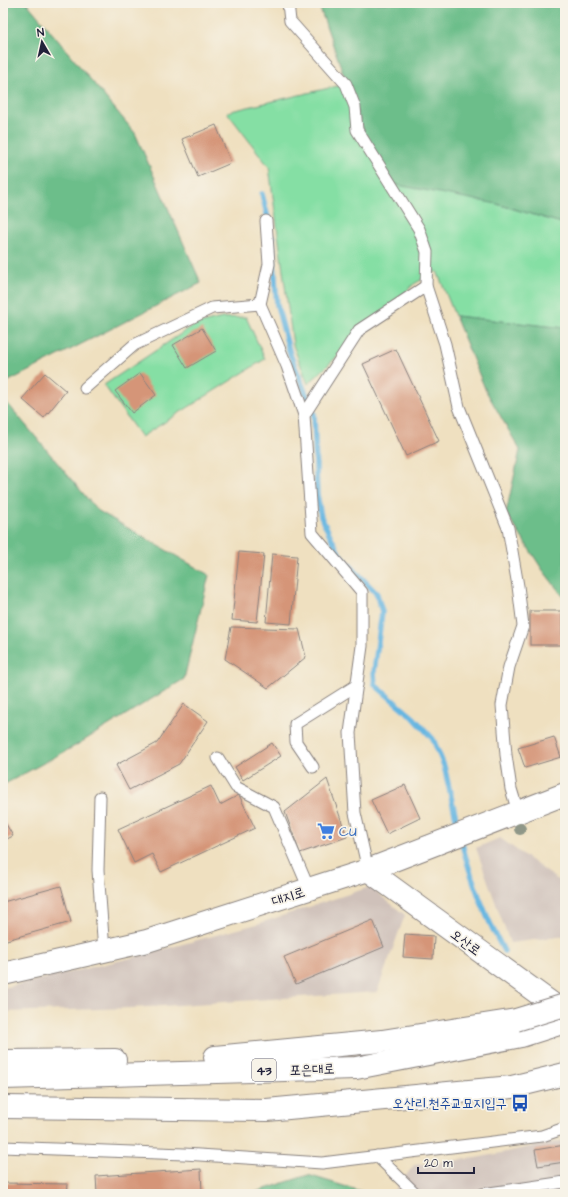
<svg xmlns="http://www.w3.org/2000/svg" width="568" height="1197" font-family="'Architects Daughter','Poor Story',sans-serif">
<rect width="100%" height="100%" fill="#f7f3e8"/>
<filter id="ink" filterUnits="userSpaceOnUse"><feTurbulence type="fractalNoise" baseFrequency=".025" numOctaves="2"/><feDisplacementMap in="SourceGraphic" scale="8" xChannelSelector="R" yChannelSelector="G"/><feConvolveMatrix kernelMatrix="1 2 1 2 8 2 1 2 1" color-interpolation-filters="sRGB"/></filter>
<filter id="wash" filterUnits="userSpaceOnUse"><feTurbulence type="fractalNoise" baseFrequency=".012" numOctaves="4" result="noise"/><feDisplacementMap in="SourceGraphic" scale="16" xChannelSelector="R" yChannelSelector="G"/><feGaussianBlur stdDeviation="0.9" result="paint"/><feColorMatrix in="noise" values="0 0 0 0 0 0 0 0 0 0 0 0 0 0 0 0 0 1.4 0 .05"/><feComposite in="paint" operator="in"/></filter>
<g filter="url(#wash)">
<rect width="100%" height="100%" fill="#efe0c0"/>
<g fill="#cfc1ba">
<polygon points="500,838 565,885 565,936 510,943 476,848"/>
<polygon points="370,887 405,915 377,992 132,1008 3,1012 3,988 135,957 257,924"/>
<polygon points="565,1140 565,1194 392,1194 414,1165 476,1158"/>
</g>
<g fill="#85dfa4" stroke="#548070">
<polygon points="346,84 497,204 565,224 565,328 455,316 437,271 414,284 308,384 293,345 269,167 227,112"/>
<polygon points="246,317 265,359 141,437 104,385 194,325 222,318"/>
</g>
<g fill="#6cbe8a" stroke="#477062">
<polygon points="3,3 27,3 135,133 201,283 3,384"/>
<polygon points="318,3 565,3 565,224 497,204 392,184 372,154"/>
<polygon points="455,316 565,328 565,599 542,569 506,513 520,450 486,391"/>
<polygon points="3,398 97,510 209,575 184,679 75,746 3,785"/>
<polygon points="308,1175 370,1194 250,1194"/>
</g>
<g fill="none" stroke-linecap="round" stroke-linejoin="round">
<g stroke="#66b6e1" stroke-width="5.5">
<polyline points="262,194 269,222"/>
<polyline points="272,237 277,305 290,354 314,414 317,494 321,517 340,555 377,594 382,612 374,672 375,685 414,718 433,739 444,766 459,831"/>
<path d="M461,840C471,879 485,916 504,951"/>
</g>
</g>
<g id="blocks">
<g fill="#d59578">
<polygon points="216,125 231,163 198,177 182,139"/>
<polygon points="202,328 216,351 187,368 173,345"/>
<polygon points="396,349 439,441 406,456 363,364"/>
<polygon points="45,373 66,391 44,418 22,399"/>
<polygon points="140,373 156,395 132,413 115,391"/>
<polygon points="239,552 264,554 257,622 232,620"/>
<polygon points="272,554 297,556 291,624 266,622"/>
<rect x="530" y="611" width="32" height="34"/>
<polygon points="231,627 299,629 306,657 268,688 225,659"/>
<polygon points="184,704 208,721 179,764 129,790 116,765 157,743"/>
<polygon points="554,737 561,757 525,768 518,748"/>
<polygon points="272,743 281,756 243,780 235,767"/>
<polygon points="327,779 347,837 300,853 285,812"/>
<polygon points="405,785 420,818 387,834 371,800"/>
<polygon points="211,786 220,805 239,795 255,828 161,872 152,854 134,863 118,829"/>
<polygon points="3,819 13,836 3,841"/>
<polygon points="61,886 71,922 3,941 3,902"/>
<polygon points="373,920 384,947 296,984 284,957"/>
<polygon points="405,934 434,936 433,959 403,957"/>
<polygon points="565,1145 565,1162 538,1166 535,1150"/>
<polygon points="201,1169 202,1194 97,1194 96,1176"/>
<polygon points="3,1183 68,1184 67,1194 3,1194"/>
</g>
</g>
</g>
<g filter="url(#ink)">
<use href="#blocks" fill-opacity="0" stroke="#88817e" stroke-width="1"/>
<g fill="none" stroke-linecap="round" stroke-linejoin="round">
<g stroke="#88817e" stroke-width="13">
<g id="lane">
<polyline points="288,3 290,21 346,84 355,107 357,130 419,229 427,252 426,286 445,344 459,407 508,528 518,586 523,626 509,667 502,705 506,755 511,789 518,812"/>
<polyline points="266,221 269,264 260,304 287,366 304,415 312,533 362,592 362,646 350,733 355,813 368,870"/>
<polyline points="85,388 134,345 212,308 260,304"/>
<polyline points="304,415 359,330 426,286"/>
<polyline points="218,758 236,787 274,807 309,889"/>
<polyline points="313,767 296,742 295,724 357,685"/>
<polyline points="100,797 98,870 104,951"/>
<polyline points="3,1147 184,1154 322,1163 542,1136 565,1128"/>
<polyline points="377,1156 416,1194"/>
<polyline points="482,1194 565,1182"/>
</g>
</g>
<g stroke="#88817e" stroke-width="24">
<g id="secondary">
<polyline points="368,870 565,1013"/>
<polyline points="3,974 147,941 368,870 565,794"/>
</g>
</g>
<g stroke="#88817e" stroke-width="24">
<g id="highway">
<polyline points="215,1057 382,1041 516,1020"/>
<polyline points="3,1061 115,1060"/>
<polyline points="3,1078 356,1068 521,1036 565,1022"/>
<polyline points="3,1107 267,1110 512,1087 565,1074"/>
</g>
</g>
<use href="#lane" stroke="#fff" stroke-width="11"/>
<use href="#secondary" stroke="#fff" stroke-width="22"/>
<use href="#highway" stroke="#fff" stroke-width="22"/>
<g stroke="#88817e" stroke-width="24" stroke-linecap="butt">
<polyline id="highway-bridge" points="516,1020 565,1005"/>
</g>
<use href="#highway-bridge" stroke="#fff" stroke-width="22"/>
</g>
<circle fill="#8f9788" cx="520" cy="829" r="6"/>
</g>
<defs>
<g id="supermarket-bare" transform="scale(1.38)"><path d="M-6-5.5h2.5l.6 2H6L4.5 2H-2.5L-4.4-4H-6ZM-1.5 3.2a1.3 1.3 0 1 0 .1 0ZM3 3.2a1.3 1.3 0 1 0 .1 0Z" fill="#3f7fe0" stroke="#f7f3e8" stroke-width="2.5" paint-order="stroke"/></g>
<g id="bus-bare" transform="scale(1.38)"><path d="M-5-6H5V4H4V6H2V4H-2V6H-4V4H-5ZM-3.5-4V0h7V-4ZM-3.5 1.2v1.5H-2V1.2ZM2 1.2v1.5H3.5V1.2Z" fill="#1a4fb4" stroke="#f7f3e8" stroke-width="2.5" paint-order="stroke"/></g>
</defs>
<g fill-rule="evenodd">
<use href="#supermarket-bare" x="326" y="831"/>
<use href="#bus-bare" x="520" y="1103"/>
</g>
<g text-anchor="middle" stroke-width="3.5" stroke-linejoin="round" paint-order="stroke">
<rect fill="#f7f3e8" stroke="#62616f" stroke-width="1" x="252" y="1059" width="24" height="22" rx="3"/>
<g font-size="13" font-weight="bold" fill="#22223b">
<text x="264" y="1075">43</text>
</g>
<g font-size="14" fill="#366cbe" stroke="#f7f3e8" text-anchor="start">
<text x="339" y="836">CU</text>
</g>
<g font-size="14" fill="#22223b" stroke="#f7f3e8">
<text transform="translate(288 896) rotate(-18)" y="5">대지로</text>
<text transform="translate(466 942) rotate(36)" y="5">오산로</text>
<text transform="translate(312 1069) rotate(-2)" y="5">포은대로</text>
</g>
<g font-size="14" fill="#164399" stroke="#f7f3e8" text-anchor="end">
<text x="507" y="1108">오산리.천주교묘지입구</text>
</g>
</g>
<rect width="568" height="1197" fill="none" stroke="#f7f3e8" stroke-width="16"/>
<g transform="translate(42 42) rotate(351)" stroke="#f7f3e8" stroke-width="3" paint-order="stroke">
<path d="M0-3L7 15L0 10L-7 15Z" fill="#22223b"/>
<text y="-6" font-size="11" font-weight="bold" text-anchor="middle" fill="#22223b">N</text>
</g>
<path d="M418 1167v6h56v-6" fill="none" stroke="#22223b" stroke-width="2"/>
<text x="424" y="1167" font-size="12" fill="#22223b" stroke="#f7f3e8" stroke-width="3" paint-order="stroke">20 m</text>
</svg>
